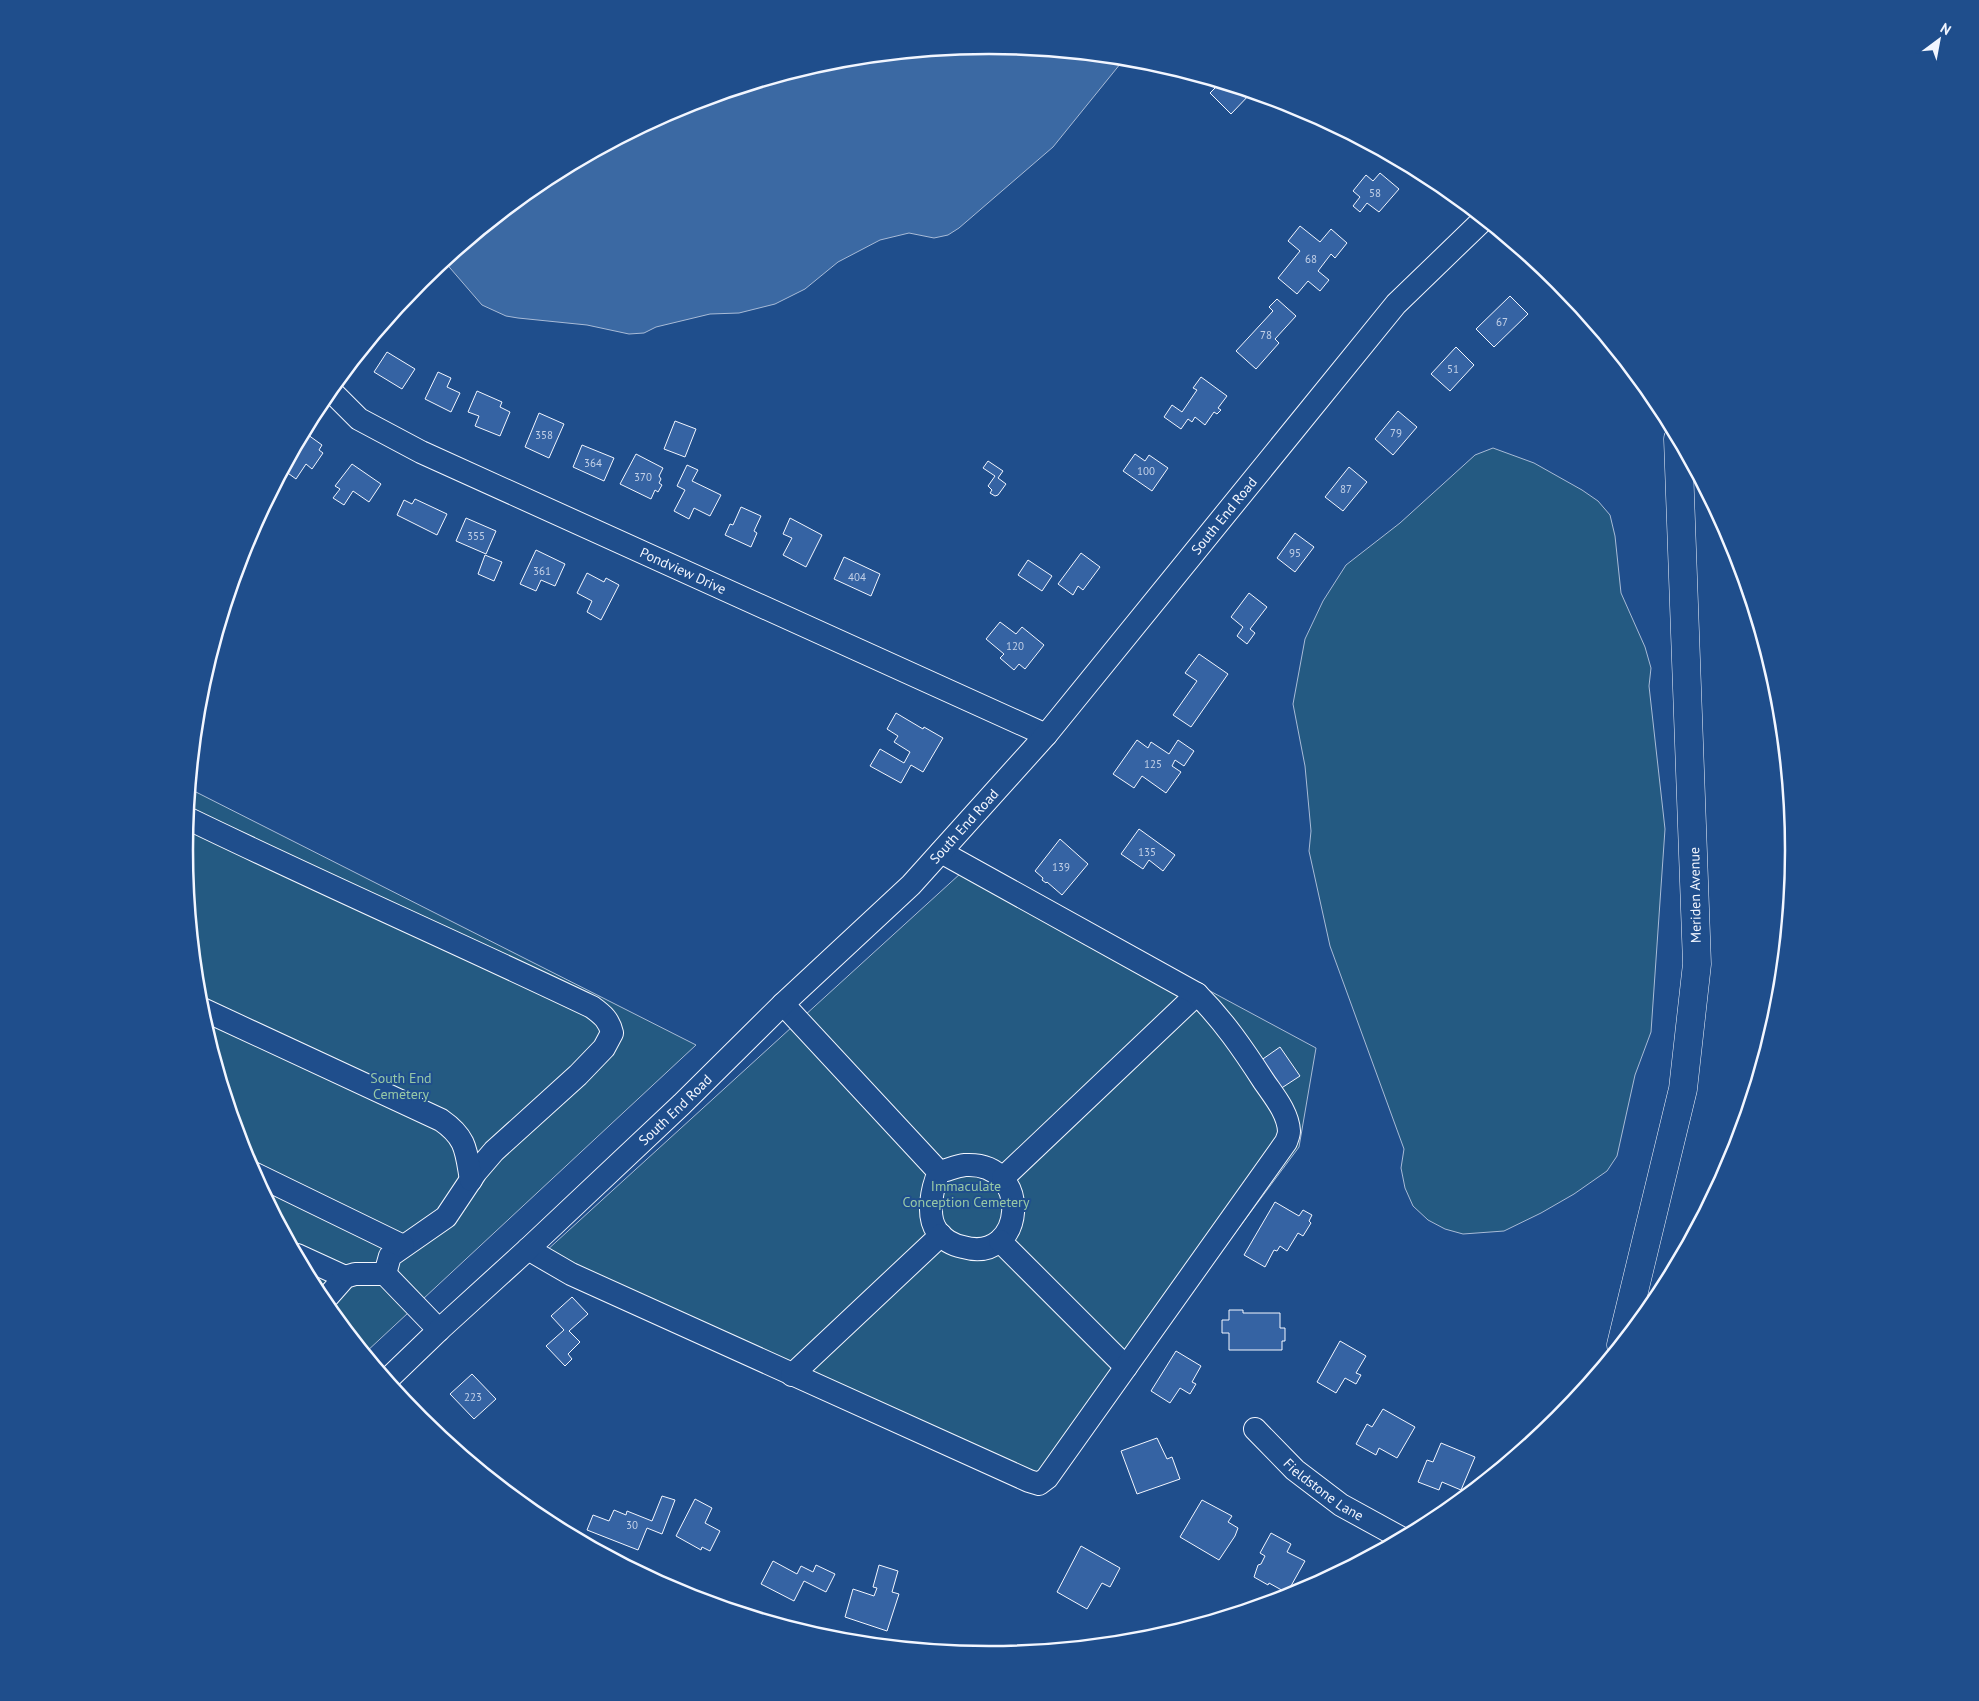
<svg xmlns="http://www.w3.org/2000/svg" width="1979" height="1701" font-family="'PT Sans',sans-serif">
<rect width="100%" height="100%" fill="#1f4e8c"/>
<g fill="#245a82" stroke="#a8bbd7">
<polygon points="1493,448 1534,463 1582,490 1598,501 1610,515 1615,536 1621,593 1645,647 1651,668 1649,686 1665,829 1651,1032 1635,1075 1617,1156 1607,1171 1574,1194 1541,1213 1504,1231 1463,1234 1445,1229 1428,1220 1413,1206 1405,1188 1401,1168 1404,1149 1330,946 1309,851 1311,831 1305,766 1293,704 1305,639 1323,601 1346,565 1400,523 1475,455"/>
<polygon points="190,789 696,1045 365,1353 320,1298 245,1158 199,1007 184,850"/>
<polygon points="972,863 1316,1048 1299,1147 1044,1490 534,1262"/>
</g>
<polygon fill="#3b69a3" stroke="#a8bbd7" points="990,45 1125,58 1053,147 959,228 948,235 934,238 909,233 880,240 838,262 805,289 775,304 739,313 710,314 656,327 644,333 629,334 587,325 518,318 506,316 482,305 444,261 542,181 682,106 833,60"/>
<g fill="#3563a3" stroke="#f2f6ff">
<polygon points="1220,83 1252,92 1231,114 1210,93"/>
<polygon points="1380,173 1399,189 1379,212 1367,203 1360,212 1353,206 1360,197 1353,191 1366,175 1373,181"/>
<polygon points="1300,226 1320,242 1331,229 1347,243 1335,258 1331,254 1318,271 1329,280 1320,291 1308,281 1297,294 1278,278 1300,251 1288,241"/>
<polygon points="1510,296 1528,314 1494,347 1476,329"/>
<polygon points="1277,299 1296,316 1275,339 1279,343 1256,369 1236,351 1273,311 1269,307"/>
<polygon points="377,333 380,335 369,350 365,347"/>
<polygon points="1456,347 1474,365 1450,391 1431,374"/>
<polygon points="387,352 415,369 402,389 374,372"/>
<polygon points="438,372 451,378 447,387 460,393 451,412 425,399"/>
<polygon points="1201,377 1227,396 1218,408 1221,410 1217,414 1214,412 1205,425 1195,417 1192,422 1188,419 1181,429 1164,417 1172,405 1182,412 1197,390 1193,388"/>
<polygon points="477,391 502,402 500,407 510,412 500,436 475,426 479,416 468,412"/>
<polygon points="1398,411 1417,427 1393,455 1375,439"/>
<polygon points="539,413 564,424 549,458 525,447"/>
<polygon points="675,421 696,429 685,457 664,449"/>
<polygon points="304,432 322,445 319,450 323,453 312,469 306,464 296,479 285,471 295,457 292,454"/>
<polygon points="582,445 614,458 604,481 573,467"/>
<polygon points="636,454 663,468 659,476 661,479 659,483 662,485 658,492 655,490 651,499 620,484"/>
<polygon points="1135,454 1145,461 1149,455 1168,468 1152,491 1123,471"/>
<polygon points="988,461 1003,471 998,478 1006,484 998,495 995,496 990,493 992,490 988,486 995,476 983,468"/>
<polygon points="352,464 381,484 369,502 353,491 344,505 333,498 340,489 335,486"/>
<polygon points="687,465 698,470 692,481 721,495 710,516 694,508 689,519 674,511 685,490 677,486"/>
<polygon points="1349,467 1367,482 1343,511 1325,497"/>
<polygon points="415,499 447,514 437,535 397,515 404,500 412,504"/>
<polygon points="741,507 761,516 754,531 757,533 751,547 725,535 730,524 733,525"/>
<polygon points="466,518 496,531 486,554 456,541"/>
<polygon points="790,518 822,535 806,567 783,555 792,538 783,534"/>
<polygon points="1295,533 1314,547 1295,572 1277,558"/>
<polygon points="536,550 565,564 555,586 541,580 536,591 520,584"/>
<polygon points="1081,553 1100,567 1083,590 1078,586 1073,595 1058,584"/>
<polygon points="485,555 502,562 494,581 478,574"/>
<polygon points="844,557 880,574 871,596 834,579"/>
<polygon points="1028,560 1052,576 1042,591 1018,575"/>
<polygon points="587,573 604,582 606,578 619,585 601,620 587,612 592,601 577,593"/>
<polygon points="1249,593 1267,607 1250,629 1255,633 1247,644 1237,636 1243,627 1231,617"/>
<polygon points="1000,622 1016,634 1022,627 1044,645 1025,669 1019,664 1014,670 1000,658 1004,654 986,639"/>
<polygon points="1199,654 1228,674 1191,727 1173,715 1197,681 1185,673"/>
<polygon points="896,713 923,729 924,727 943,738 923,772 911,765 901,783 870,766 880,749 904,763 910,752 894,742 898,736 887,729"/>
<polygon points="1137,740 1148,748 1151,742 1169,754 1178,740 1194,751 1184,766 1175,760 1172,766 1181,772 1166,793 1142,776 1134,788 1113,774"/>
<polygon points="1139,829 1175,855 1163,871 1149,860 1143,869 1121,854"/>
<polygon points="1060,839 1088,864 1062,895 1047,882 1046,883 1042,880 1043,878 1035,871"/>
<polygon points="1280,1047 1300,1076 1280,1089 1260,1061"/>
<polygon points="1275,1202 1299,1216 1303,1210 1312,1215 1309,1221 1311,1223 1303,1236 1298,1233 1287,1251 1280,1246 1277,1251 1274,1250 1265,1267 1244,1255"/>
<polygon points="572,1297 588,1314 569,1331 580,1342 568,1354 572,1359 565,1366 546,1346 564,1330 551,1316"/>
<polygon points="1229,1310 1243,1310 1243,1313 1280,1313 1280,1328 1285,1328 1285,1341 1282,1341 1282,1350 1229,1350 1229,1333 1222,1333 1222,1320 1229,1320"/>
<polygon points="1340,1341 1366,1356 1356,1373 1361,1375 1356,1384 1345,1378 1336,1393 1317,1382"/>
<polygon points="1176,1351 1201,1366 1192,1382 1196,1384 1190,1394 1180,1388 1170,1403 1151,1391"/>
<polygon points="472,1374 496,1399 474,1419 450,1394"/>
<polygon points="1383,1409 1415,1427 1397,1458 1379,1448 1376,1455 1356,1444 1367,1424 1372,1427"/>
<polygon points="1157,1438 1167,1459 1172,1457 1180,1479 1137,1494 1121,1451"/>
<polygon points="1441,1443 1475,1457 1461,1490 1442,1482 1439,1490 1418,1482 1427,1460 1433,1462"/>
<polygon points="662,1496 675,1500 662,1534 647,1528 638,1550 587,1530 593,1515 609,1521 614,1510 626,1515 627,1511 652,1521"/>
<polygon points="695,1499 712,1508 705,1523 720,1531 710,1551 702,1547 701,1550 676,1536"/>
<polygon points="1202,1500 1232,1516 1228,1522 1238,1528 1235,1536 1219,1560 1180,1537"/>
<polygon points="1271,1533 1291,1544 1287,1552 1305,1561 1287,1593 1269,1583 1268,1585 1254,1577 1258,1565 1261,1564 1265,1556 1260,1553"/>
<polygon points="1081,1546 1120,1568 1110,1587 1102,1583 1087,1609 1057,1592"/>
<polygon points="773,1561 797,1574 801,1566 813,1572 816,1565 835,1574 826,1592 804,1581 794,1601 761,1584"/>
<polygon points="879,1565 898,1571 892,1592 899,1594 887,1631 845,1617 853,1589 874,1596 877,1588 873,1587"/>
</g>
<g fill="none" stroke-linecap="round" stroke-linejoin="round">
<g stroke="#f2f6ff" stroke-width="24">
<g id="minor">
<path id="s1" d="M330,390L359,419L421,452L1046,735"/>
<path d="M187,818C321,883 458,943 592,1007C603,1015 609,1020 612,1033L604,1048L578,1075L494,1151L476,1172L446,1217L390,1256L385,1274"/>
<path d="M783,1004L939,1172C948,1170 956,1166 965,1165C1034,1161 1025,1265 963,1247C953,1245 943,1239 937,1231C926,1216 932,1188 939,1172"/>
<path d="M200,1008L441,1120C467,1138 466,1151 471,1180"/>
<polyline points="253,1173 403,1246"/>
<polyline points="1003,1178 1197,994"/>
<polyline points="1000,1241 1126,1367"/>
<path d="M528,1249L571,1274L1029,1481L1039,1484L1047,1478L1286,1142C1287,1139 1289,1135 1289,1131C1288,1112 1273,1095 1263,1080C1243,1049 1223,1020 1197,994L941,852"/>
<polyline points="297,1255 345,1277"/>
<polyline points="323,1302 345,1277 355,1274 385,1274 439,1330"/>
<polyline points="792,1375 941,1235"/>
<path id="s2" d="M387,1380L439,1330L528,1249L682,1104L783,1004L911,885L1046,735L1396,304L1484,219"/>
<path id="s3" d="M1255,1429L1295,1470L1341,1505L1403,1539"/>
</g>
</g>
<g stroke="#f2f6ff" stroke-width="29">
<polyline id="major" points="1621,1345 1683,1089 1697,964 1678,439"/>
</g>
<use href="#minor" stroke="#1f4e8c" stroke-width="22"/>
<use href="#major" stroke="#1f4e8c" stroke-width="28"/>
</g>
<g text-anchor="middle" stroke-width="4" stroke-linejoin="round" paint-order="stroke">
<g font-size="11" fill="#c3d1e8">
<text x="1375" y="197">58</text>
<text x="1311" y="263">68</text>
<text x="1502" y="326">67</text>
<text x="1266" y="339">78</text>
<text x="1453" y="373">51</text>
<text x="1396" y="437">79</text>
<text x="544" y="439">358</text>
<text x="593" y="467">364</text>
<text x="1146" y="475">100</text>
<text x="643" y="481">370</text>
<text x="1346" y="493">87</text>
<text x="476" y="540">355</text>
<text x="1295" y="557">95</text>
<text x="542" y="575">361</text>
<text x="857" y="581">404</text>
<text x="1015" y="650">120</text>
<text x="1153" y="768">125</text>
<text x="1147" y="856">135</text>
<text x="1061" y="871">139</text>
<text x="473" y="1401">223</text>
<text x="632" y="1529">30</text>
</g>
<g font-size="14" fill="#f2f6ff" stroke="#1f4e8c">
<text dy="5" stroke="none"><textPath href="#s2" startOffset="1205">South End Road</textPath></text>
<text dy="5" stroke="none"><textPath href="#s1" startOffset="399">Pondview Drive</textPath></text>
<text dy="5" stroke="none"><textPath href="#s2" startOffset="800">South End Road</textPath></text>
<text transform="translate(1695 895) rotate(-91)" y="5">Meriden Avenue</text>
<text dy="5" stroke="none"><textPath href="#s2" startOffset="395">South End Road</textPath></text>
<text dy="5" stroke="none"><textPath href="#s3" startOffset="92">Fieldstone Lane</textPath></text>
</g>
<g font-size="14" fill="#97c8a6" stroke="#1f4e8c">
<text x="401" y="1083">South End<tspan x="401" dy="16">Cemetery</tspan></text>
<text x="966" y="1191">Immaculate<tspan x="966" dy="16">Conception Cemetery</tspan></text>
</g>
</g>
<path d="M0 0H1979V1701H0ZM193 850a796 796 0 1 1 1592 0a796 796 0 1 1-1592 0Z" fill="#1f4e8c" fill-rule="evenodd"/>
<path fill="none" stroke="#f2f6ff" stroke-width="2.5" d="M193 850a796 796 0 1 1 1592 0a796 796 0 1 1-1592 0Z"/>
<g transform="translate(1939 40) rotate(32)" stroke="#1f4e8c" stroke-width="4" paint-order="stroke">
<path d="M0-4L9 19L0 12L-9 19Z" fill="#f2f6ff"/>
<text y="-8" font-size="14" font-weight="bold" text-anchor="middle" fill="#f2f6ff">N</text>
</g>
</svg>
